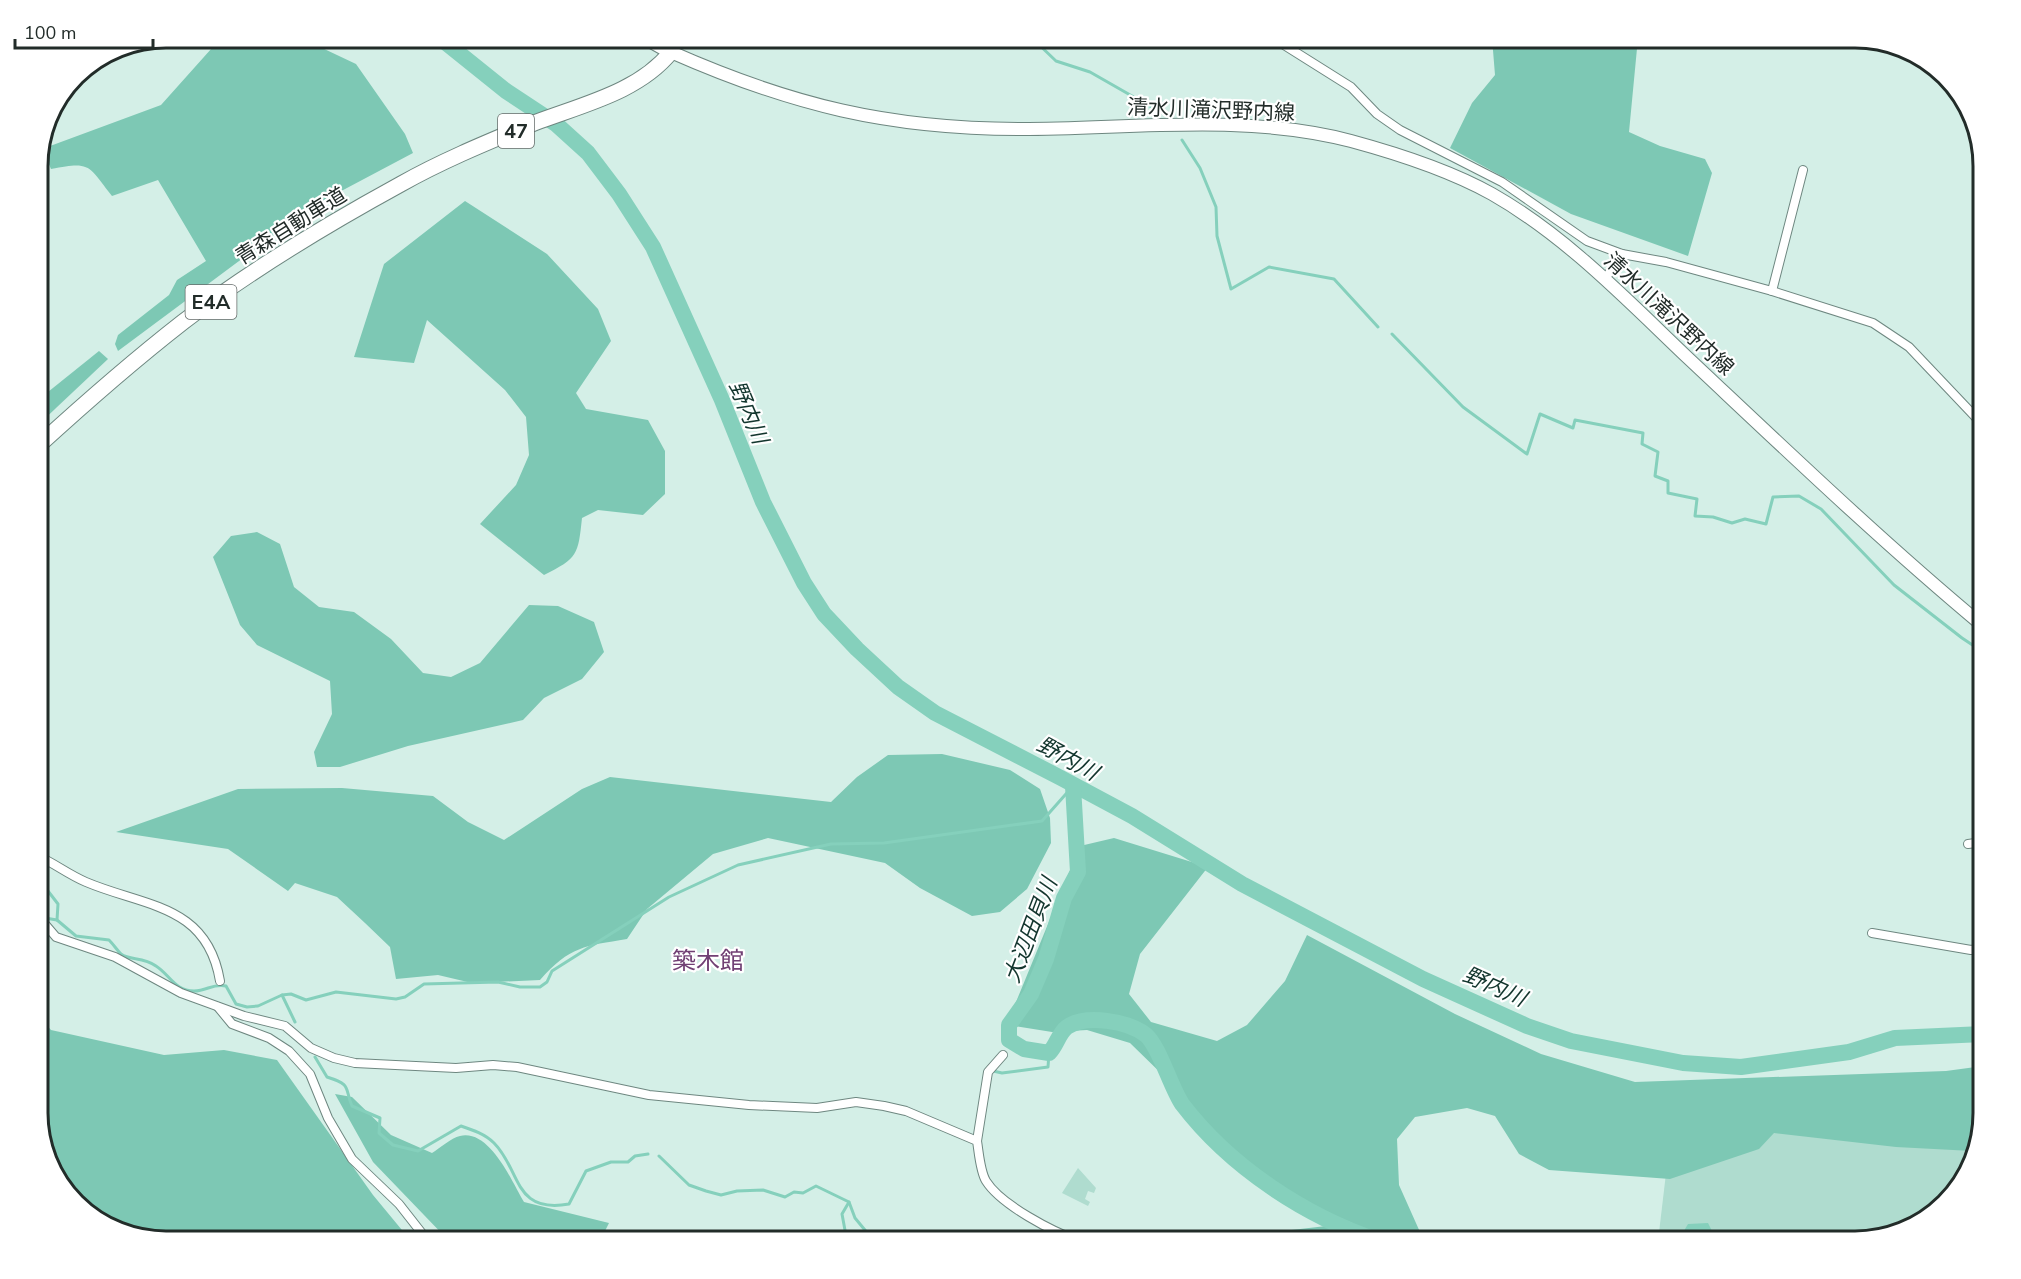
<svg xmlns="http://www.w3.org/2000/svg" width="2021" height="1279" font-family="'Nunito Sans','Noto Sans JP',sans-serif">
<rect width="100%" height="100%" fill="#d4efe7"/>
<g fill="#afdccf">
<polygon points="1750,1125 1979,1127 1962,1184 1919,1224 1855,1241 1658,1241 1669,1148"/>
<polygon points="1078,1168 1096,1188 1094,1193 1088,1191 1085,1199 1090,1202 1088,1206 1062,1193"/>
</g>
<g fill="#7dc8b4">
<path d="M177,38H301L356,64L405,134L413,153L313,206L118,351L115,344L118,335L169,295L177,280L206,261L158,180L112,196C88,165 91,161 51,169L42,149L161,105L220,39Z"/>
<polygon points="1492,38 1638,38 1629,132 1660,146 1705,159 1712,173 1688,256 1571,214 1450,148 1472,103 1495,75"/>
<path d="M465,201L547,254L598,309L611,341L576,393L586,409L648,420L665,451V494L643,515L598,510L582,518C578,555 578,558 544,575L480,524L516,485L529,455L526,417L505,390L427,320L414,363L354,357L384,264Z"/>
<polygon points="99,351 108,359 38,425 38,400"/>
<polygon points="257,532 280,544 294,587 319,607 354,612 391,639 423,673 451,677 480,663 529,605 558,606 594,622 604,652 582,679 544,698 523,720 408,746 340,767 317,767 314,752 332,714 330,681 257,645 240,625 213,557 231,536"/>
<path d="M942,754L1010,770L1040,789L1050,818L1051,843L1027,889L1000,912L972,916L920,888L885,863L768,838L713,854L647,909L627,939C585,946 570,946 540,980L472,983L438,975L396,979L390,947L365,923L337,897L295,883L288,891L228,849L116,832L238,789L342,788L433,796L468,822L504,840L582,789L610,777L831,802L857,777L888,755Z"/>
<polygon points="1114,838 1208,867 1140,954 1129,994 1151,1022 1217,1041 1247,1025 1285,981 1307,935 1455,1014 1541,1054 1635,1082 1946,1071 1983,1066 1983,1113 1972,1151 1896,1147 1774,1133 1759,1149 1670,1179 1549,1170 1519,1154 1495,1116 1467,1108 1415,1117 1397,1139 1399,1185 1424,1241 1285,1241 1283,1231 1352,1223 1301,1201 1232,1157 1170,1082 1130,1043 1087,1030 1052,1032 1014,1026 1014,1007 1080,846"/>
<polygon points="38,1015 51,1030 164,1055 224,1050 277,1060 373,1195 411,1241 166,1241 95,1220 55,1177 38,1121"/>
<path d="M335,1094L352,1097L391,1135L432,1153C440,1148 451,1138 460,1136C490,1129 512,1182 524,1202L609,1223L600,1241H449L373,1162Z"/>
</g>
<polygon fill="#85d0bc" points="1708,1223 1717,1241 1678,1241 1688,1224"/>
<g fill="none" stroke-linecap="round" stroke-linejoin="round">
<g stroke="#85d0bc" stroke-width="3">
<polyline points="1032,38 1056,61 1090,72 1153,108 1160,114"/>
<polyline points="1182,140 1200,168 1216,207 1217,236 1231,289 1269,267 1334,279 1378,327"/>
<polyline points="1392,334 1463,407 1527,454 1540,414 1573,428 1575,420 1643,433 1642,444 1658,452 1655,476 1668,481 1668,493 1697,499 1695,516 1713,517 1732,523 1745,519 1766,524 1773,497 1799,496 1821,509 1894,585 1962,638 1983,652"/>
<path d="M38,878L58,904L57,920L76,936L109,940C113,944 117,950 121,954C130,961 143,956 156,966C170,975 175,991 194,991C207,991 213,983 226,986L236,1004L247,1007L258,1006L282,995L291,994L306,1000L336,992L396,999L405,997L424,984L498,982L520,987H540L547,982L552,971L669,897L738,865L831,844L884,843L1042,821L1073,786"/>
<polyline points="45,918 57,920"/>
<polyline points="282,995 295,1022"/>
<path d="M315,1057L327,1077C353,1085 344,1088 352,1106L380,1118L379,1133L393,1145L418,1151L461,1126C473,1130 485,1134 494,1143C521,1170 513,1214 569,1204L586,1171L611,1162H628L635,1156L648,1154"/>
<polyline points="993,1071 1002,1073 1048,1067 1049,1053"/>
<polyline points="659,1156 689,1185 706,1191 721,1195 737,1191 763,1190 785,1197 794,1192 803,1193 816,1186 849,1202 855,1218 874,1241"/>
<polyline points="847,1241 842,1214 849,1202"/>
</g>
<g stroke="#85d0bc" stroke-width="16">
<polyline points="440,38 506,91 556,124 588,153 619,194 653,247 722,400 763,502 804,583 824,614 857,649 898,687 935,713 1061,778 1132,816 1242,884 1423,979 1527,1026 1571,1041 1683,1063 1741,1067 1849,1052 1895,1038 1983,1034"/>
<path d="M1073,786L1078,872L1064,898L1046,959L1031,994L1009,1025V1040L1024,1049L1049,1053C1057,1045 1058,1034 1067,1027C1086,1014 1128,1021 1146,1035C1159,1046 1171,1088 1182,1104C1230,1167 1305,1216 1379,1241"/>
</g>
<g stroke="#6e8780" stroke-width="10">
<g id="minor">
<polyline points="1267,38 1281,43 1351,87 1377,114 1400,130 1502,182 1587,241 1622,254 1666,262 1772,291 1873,323 1909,347 1983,425"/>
<polyline points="1605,279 1622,254"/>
<polyline points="1772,291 1803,170"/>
<polyline points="1968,844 1983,842"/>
<path d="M38,856C54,863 69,875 86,882C145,907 207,904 220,981"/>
<polyline points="1977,894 1983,893"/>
<path d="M38,916L56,937L115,957L181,993L244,1016L285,1026L311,1048L334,1058L355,1063L456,1068L493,1065L517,1067L649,1095L749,1105L817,1108L856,1102L884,1106L906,1111L977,1141C979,1153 980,1171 986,1181C1001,1205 1053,1232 1079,1241"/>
<polyline points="1872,933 1971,950 1983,948"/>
<polyline points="218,1007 232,1024 269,1038 289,1051 310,1074 328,1118 352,1159 399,1204 428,1241"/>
<polyline points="977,1141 988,1072 1003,1055"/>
</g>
</g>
<g stroke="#6e8780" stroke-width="14">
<path id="secondary" d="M671,52C791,105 889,129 1021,129C1130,129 1244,113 1351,141C1399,154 1449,170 1492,194C1566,236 1627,300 1688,358C1785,449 1881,541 1983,626"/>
</g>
<g stroke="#6e8780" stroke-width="16">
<polyline id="primary" points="646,38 671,52"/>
</g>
<g stroke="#6e8780" stroke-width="17">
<path id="motorway" d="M38,446C85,403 133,361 183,322C251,270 326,225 401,184C440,162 483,144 524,127C575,106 636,95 671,52"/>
</g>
<use href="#minor" stroke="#fff" stroke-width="8"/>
<use href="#secondary" stroke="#fff" stroke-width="12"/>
<use href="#primary" stroke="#fff" stroke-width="14"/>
<use href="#motorway" stroke="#fff" stroke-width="15"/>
</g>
<g text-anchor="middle" stroke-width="4.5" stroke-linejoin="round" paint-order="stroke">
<g fill="#fff" stroke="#646b69" stroke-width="1.5">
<rect x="498" y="114" width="36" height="34" rx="4.5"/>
<rect x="185.5" y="285" width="51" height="34" rx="4.5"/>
</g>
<g font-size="20" font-weight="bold" fill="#222c29">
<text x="516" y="138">47</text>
<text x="211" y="309">E4A</text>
</g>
<g font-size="21" fill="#222c29" stroke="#fff">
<text transform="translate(1211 110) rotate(2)" y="7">清水川滝沢野内線</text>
<text transform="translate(291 226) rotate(-32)" y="7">青森自動車道</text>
<text transform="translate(1669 314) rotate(43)" y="7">清水川滝沢野内線</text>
</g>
<g font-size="22" font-style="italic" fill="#13362e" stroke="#fff">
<text transform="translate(749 412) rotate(67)" y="8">野内川</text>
<text transform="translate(1068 758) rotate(29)" y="8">野内川</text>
<text transform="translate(1030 930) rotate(-69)" y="8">大辺田貝川</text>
<text transform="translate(1495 986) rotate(24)" y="8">野内川</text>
</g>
<g font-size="24" fill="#714074" stroke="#fff">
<text x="708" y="969">築木館</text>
</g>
</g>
<path d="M0 0H2021V1279H0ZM166 48H1855A118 118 0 0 1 1973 166V1113A118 118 0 0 1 1855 1231H166A118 118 0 0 1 48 1113V166A118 118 0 0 1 166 48Z" fill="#fff" fill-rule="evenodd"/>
<path fill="none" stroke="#222c29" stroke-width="3" d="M166 48H1855A118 118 0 0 1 1973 166V1113A118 118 0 0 1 1855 1231H166A118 118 0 0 1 48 1113V166A118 118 0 0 1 166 48Z"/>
<path d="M15 39v9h138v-9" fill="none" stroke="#222c29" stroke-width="3"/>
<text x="24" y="39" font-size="18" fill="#222c29" stroke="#ffffff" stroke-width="4.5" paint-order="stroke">100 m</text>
</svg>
